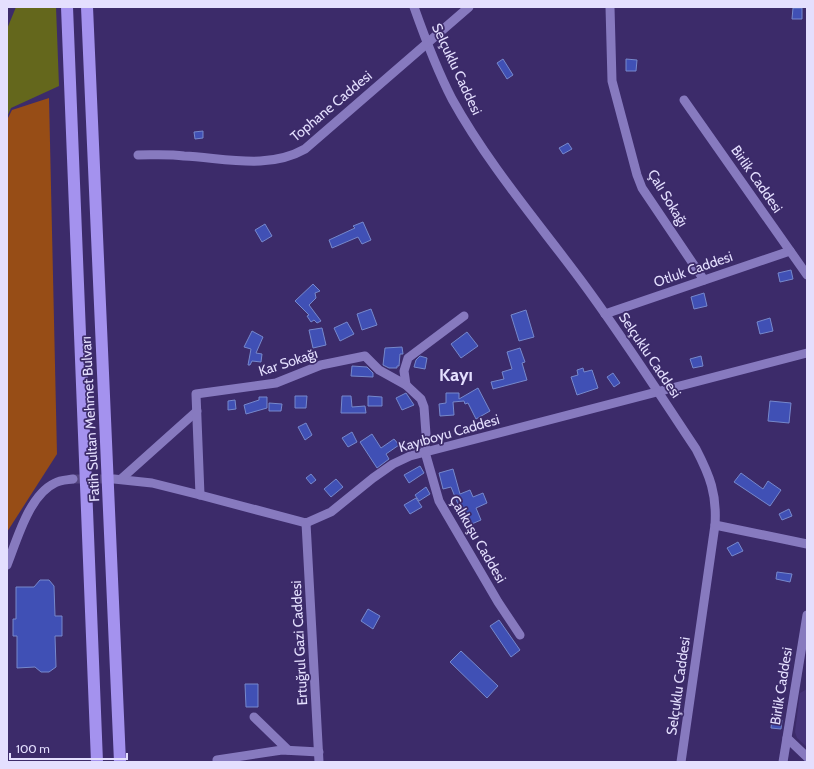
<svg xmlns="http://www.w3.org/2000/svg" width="814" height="769" font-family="Cabin,sans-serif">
<rect width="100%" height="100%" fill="#3c2b6a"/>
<polygon fill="#453379" points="807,689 807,747 797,738 795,732 800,693"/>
<polygon fill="#974d16" points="49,98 57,454 7,532 7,120 12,110"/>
<polygon fill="#64671c" points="16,7 56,7 59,86 11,108 7,117 7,29"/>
<g fill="#4050b5" stroke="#7688cc">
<polygon points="793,8 802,8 802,19 792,19"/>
<polygon points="503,59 513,75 507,79 497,63"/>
<polygon points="626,59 637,60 636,71 626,71"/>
<polygon points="203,131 203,138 195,139 194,132"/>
<polygon points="568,143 572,149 563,154 559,148"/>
<polygon points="363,222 371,240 362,244 358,237 332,248 329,240 355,228 353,226"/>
<polygon points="265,224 272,236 262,242 255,230"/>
<polygon points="791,270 793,279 780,282 778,273"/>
<polygon points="313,284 320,291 315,293 316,298 309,305 321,321 317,323 314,320 311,322 307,316 309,315 295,301"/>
<polygon points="704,293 707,306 694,309 691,297"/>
<polygon points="371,309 377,325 362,330 357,314"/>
<polygon points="526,310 534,337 519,341 511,315"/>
<polygon points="770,318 773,331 760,334 757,322"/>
<polygon points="347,322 354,334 340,341 334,328"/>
<polygon points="322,328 326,345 313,348 309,330"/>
<polygon points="252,331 263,337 256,353 262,354 261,362 252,361 250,365 248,365 251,349 244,347"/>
<polygon points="467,332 478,346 461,358 451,344"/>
<polygon points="402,347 403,354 400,354 399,366 397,366 397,368 389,368 383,365 385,348"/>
<polygon points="520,348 525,362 522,363 527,380 493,389 491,382 504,379 502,372 512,369 507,352"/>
<polygon points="420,356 427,358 425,369 414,367 416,360"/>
<polygon points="701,356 703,366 693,368 690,359"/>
<polygon points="352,366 367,367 373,373 373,377 351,376"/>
<polygon points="583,368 584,372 592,370 598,388 577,395 571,377 578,375 577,370"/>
<polygon points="613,373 620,383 614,387 607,377"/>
<polygon points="478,388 490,411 476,419 468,403 465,404 464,401 453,402 454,415 440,416 439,404 446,403 446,393 459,393 459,399"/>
<polygon points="406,393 414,405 402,410 396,398"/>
<polygon points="295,396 307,396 306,408 295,408"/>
<polygon points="342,396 351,396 352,407 365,406 366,413 341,413"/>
<polygon points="368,396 382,397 382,406 368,406"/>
<polygon points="259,397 267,397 267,408 246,414 244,405 259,400"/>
<polygon points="235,400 236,409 228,410 228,401"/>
<polygon points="770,401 791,403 789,423 768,421"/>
<polygon points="269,403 282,404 281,411 269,411"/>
<polygon points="306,423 312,435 305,440 298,427"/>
<polygon points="352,432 357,442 348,447 342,438"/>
<polygon points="372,434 381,448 394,439 399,445 386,454 389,459 377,468 360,442"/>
<polygon points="420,466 424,473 409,483 404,475"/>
<polygon points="453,469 460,494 470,490 473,497 483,493 487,503 476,508 481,520 467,526 451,487 443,489 439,473"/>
<polygon points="741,473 763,489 768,481 781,490 770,506 734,482"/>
<polygon points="311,474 316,480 311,484 306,478"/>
<polygon points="336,479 343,487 331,497 324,489"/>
<polygon points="426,487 430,494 419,501 415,495"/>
<polygon points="416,498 422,507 410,514 404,505"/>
<polygon points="789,509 792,516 782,520 779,514"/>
<polygon points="738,542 743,551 732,556 727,548"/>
<polygon points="777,572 792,574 790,582 776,579"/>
<polygon points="40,580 49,580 54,586 55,616 62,616 62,636 55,636 56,667 49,672 41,672 35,667 17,668 17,636 13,636 13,619 16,619 16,587 34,587"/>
<polygon points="368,609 380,616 373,629 361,621"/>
<polygon points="499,620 520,650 511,657 490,626"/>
<polygon points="461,651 498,686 487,698 450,662"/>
<polygon points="245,684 258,684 258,707 246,707"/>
<polygon points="772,719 782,720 781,729 771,728"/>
</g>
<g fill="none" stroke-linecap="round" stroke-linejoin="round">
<polyline stroke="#554680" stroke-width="9" stroke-dasharray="9 4.5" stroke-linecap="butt" points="73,479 114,479"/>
<g stroke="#877abf" stroke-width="9">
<path d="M414,7C425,38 437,70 452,99C488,164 536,220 580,279C621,334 658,392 696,449C710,476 717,494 715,525L681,762"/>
<polyline points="610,7 612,81 637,175 642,188 704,280"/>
<polyline points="684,100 807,275"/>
<path d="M138,155C154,155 169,154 184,156C225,158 268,170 305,149L469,7"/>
<polyline points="605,314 790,251"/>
<polyline points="406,385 404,371 408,358 464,316"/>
<polyline points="114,479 152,483 200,495 306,523 331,512 373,478 393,464 410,456 807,353"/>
<polyline points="121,479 197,411"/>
<polyline points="200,495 196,394 276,383 321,365 365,356 379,370 406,385 421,399 424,407 426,434 425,452 439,501 498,602 520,635"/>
<polyline points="306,523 319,762"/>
<polyline points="715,525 807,544"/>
<path d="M7,565C17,540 29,495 55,483C60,480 67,480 73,479"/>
<polyline points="254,717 288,750"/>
<polyline points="787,738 807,757"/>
<polyline points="217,760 282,750 319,752"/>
<polyline points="783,762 807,615"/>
</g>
<g stroke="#a492ee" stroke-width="12">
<polyline points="67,7 97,762"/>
<polyline points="87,7 120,762"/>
</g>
</g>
<g text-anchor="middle" stroke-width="3.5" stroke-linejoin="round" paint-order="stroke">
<g font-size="14" fill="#e4dffe" stroke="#3c2b6a">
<text transform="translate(457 69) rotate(65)" y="5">Selçuklu Caddesi</text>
<text transform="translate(331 106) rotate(-40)" y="5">Tophane Caddesi</text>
<text transform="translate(757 179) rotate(55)" y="5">Birlik Caddesi</text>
<text transform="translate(668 198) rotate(59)" y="5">Çalı Sokağı</text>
<text transform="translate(693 269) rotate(-19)" y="5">Otluk Caddesi</text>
<text transform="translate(650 355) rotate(56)" y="5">Selçuklu Caddesi</text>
<text transform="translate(288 362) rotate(-18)" y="5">Kar Sokağı</text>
<text transform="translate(90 419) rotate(-93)" y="5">Fatih Sultan Mehmet Bulvarı</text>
<text transform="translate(449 433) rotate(-16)" y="5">Kayıboyu Caddesi</text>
<text transform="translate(478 539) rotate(60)" y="5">Çalıkuşu Caddesi</text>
<text transform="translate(299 643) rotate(-93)" y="5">Ertuğrul Gazi Caddesi</text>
<text transform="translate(678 686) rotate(-82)" y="5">Selçuklu Caddesi</text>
<text transform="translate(781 686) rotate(-81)" y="5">Birlik Caddesi</text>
</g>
<g font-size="18" font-weight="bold" fill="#e4dffe" stroke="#3c2b6a">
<text x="456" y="381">Kayı</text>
</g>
</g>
<rect width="814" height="769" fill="none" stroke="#e4dffe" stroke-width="16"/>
<path d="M10 753v6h117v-6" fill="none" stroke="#e4dffe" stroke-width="2"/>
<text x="16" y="753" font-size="12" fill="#e4dffe" stroke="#3c2b6a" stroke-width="3" paint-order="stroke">100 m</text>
</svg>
